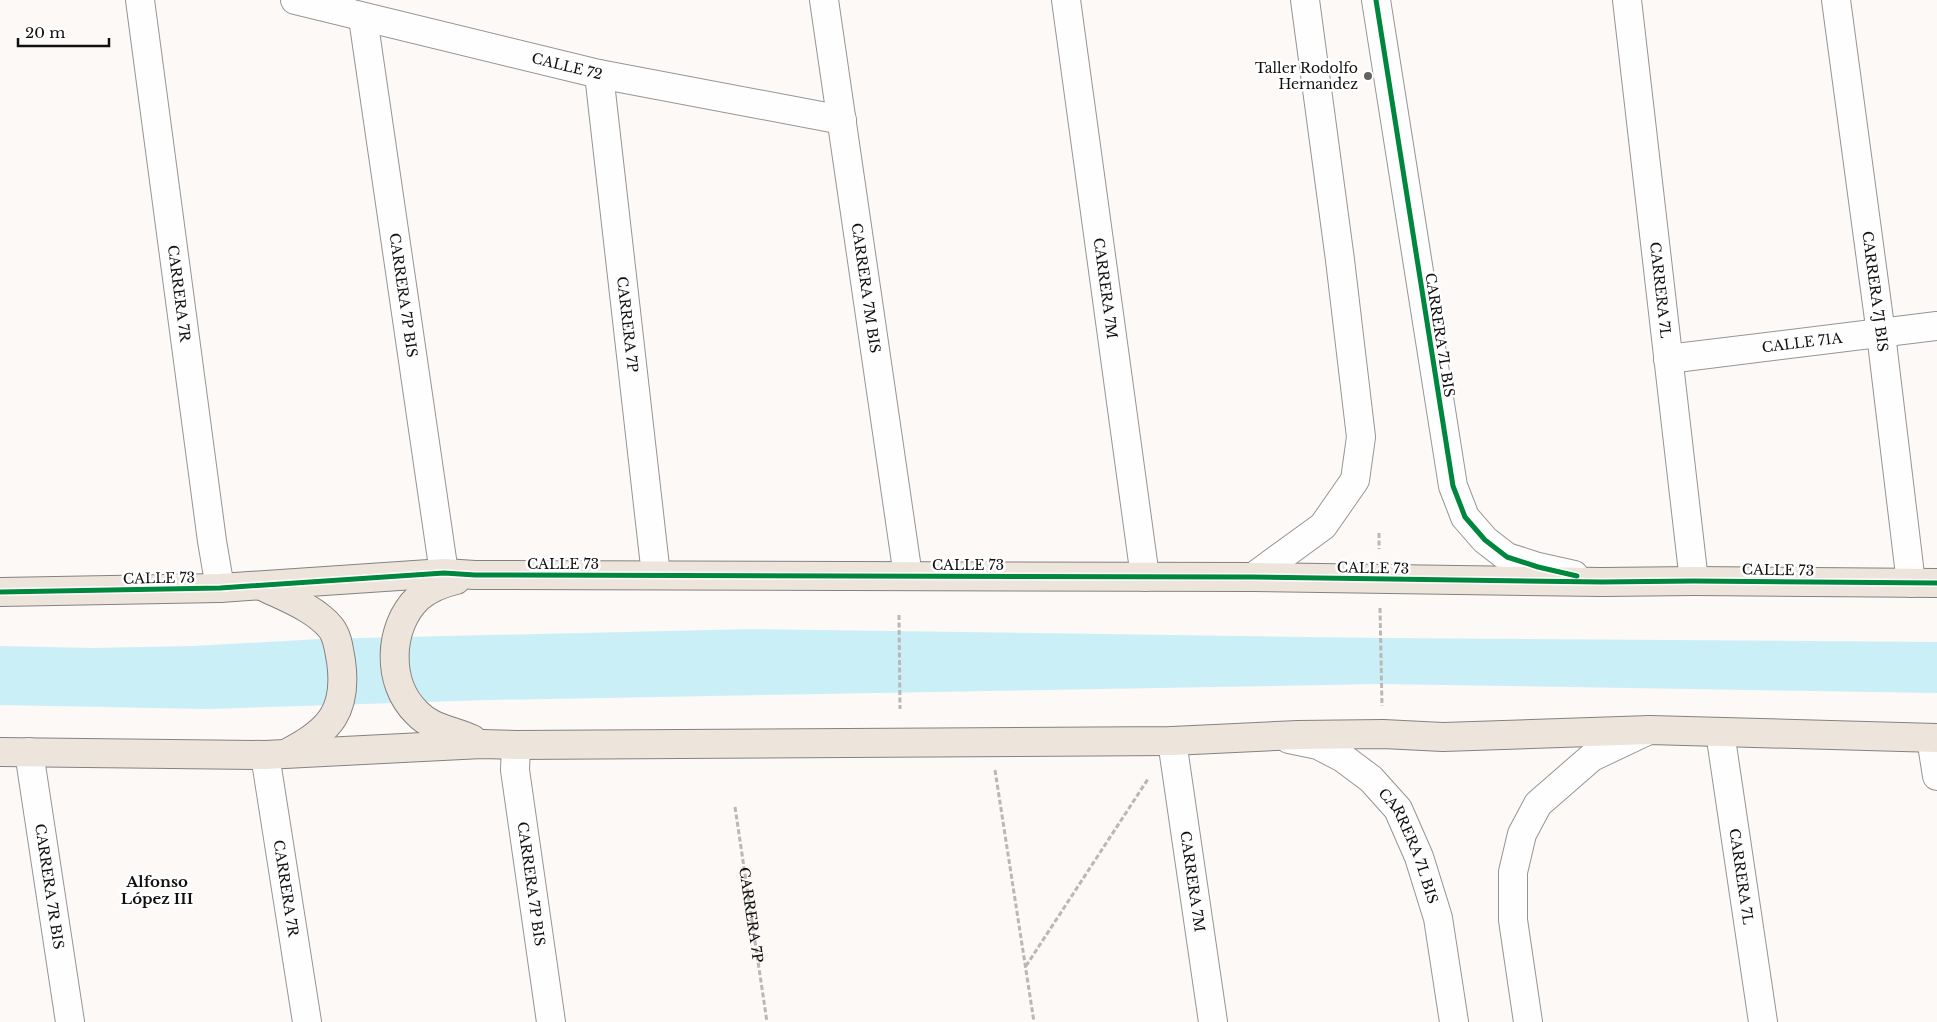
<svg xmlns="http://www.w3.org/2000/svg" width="1937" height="1022" font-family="'Libre Baskerville',serif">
<rect width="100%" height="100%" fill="#fcf9f6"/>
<polygon fill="#cbeff7" points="753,629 1382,638 1937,642 1937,693 1380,684 488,700 207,709 0,705 0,646 93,648 194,646 320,639"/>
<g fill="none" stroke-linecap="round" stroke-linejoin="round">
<g stroke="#969594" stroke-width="30">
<g id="minor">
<path id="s2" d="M140,0L212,541L220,588"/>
<path id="s3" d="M295,0L599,74L842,120"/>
<path id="s4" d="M824,0L908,576"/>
<path id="s5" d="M1066,0L1145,577"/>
<polyline points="1376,0 1453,486 1465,517 1485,540 1507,557 1538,567 1574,575"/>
<path id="s6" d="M1627,0L1694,581"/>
<path id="s7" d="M1836,0L1881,334L1911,583"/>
<path id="s8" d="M363,18L444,573"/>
<path id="s9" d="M599,74L656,575"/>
<path id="s10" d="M1668,359L1937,326"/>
<polyline points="1253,577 1323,526 1355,480 1361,437 1340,260 1305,0"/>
<path id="s11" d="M1720,732L1763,1022"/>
<polyline points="1931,738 1937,776"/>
<path id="s12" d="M1289,739L1318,745L1343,758L1371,779L1398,809L1419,857L1438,918L1454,1022"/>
<path id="s13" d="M1172,741L1213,1022"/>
<path id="s14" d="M516,745L515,770L551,1022"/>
<path id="s15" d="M29,752L70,1022"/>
<path id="s16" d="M265,755L307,1022"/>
<polyline points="1528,1022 1513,920 1513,872 1522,834 1538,804 1592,757 1649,730"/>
</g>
</g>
<g stroke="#848281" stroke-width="30">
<g id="major">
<path d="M456,580C443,583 429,588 418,598C388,627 386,683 417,713C432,729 453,730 472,739"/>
<path d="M262,586C284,597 315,608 331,628C338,637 339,651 341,661C348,710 330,731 289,752"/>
<polyline points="0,592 220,588 444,573 475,575 1253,577 1602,582 1694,581 1937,583"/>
<polyline points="0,752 265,755 482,744 516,745 1172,741 1298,735 1383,734 1443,737 1650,730 1937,738"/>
</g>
</g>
<g stroke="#b9b8b8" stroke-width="3" stroke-dasharray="5 2.5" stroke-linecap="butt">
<polyline points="1379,533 1379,549"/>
<polyline points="1380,608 1382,706"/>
<polyline points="899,615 900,709"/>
<polyline points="995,770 1034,1022"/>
<path id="s1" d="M735,807L767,1022"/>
<polyline points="1026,966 1148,779"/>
</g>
<use href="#minor" stroke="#fffefe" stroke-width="28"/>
<use href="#major" stroke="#ede5db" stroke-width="28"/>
<g stroke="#fff" stroke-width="8">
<g id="cycleway">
<polyline points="1376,0 1453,486 1465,517 1485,540 1507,557 1538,567 1577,576"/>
<polyline points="0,592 220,588 444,573 475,575 1253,577 1602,582 1694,581 1937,583"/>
</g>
</g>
<use href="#cycleway" stroke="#00873e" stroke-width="5"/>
</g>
<circle fill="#636260" stroke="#fff" stroke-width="2" cx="1368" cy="76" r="5"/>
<g text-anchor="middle" stroke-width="5" stroke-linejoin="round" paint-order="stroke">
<g font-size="14" fill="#101010" stroke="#fff">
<text dy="5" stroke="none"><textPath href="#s3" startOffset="280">CALLE 72</textPath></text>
<text dy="5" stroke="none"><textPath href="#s4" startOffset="291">CARRERA 7M BIS</textPath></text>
<text dy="5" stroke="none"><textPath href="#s5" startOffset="291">CARRERA 7M</textPath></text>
<text dy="5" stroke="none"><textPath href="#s6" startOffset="292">CARRERA 7L</textPath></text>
<text dy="5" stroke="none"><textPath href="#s7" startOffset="294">CARRERA 7J BIS</textPath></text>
<text dy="5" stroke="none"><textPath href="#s2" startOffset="296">CARRERA 7R</textPath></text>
<text dy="5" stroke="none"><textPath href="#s8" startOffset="280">CARRERA 7P BIS</textPath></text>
<text dy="5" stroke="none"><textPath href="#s9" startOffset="252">CARRERA 7P</textPath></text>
<text transform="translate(1440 335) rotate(81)" y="5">CARRERA 7L BIS</text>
<text dy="5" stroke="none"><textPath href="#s10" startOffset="135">CALLE 71A</textPath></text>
<text x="563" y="569">CALLE 73</text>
<text x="968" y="570">CALLE 73</text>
<text transform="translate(1373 568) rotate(1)" y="5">CALLE 73</text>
<text transform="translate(1778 570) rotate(1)" y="5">CALLE 73</text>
<text transform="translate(159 578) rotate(-1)" y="5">CALLE 73</text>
<text dy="5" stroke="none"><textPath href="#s12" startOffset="171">CARRERA 7L BIS</textPath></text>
<text dy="5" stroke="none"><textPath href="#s11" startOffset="146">CARRERA 7L</textPath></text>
<text dy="5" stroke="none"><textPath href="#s13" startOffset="142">CARRERA 7M</textPath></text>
<text dy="5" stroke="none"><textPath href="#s14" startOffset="140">CARRERA 7P BIS</textPath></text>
<text dy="5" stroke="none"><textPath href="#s15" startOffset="136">CARRERA 7R BIS</textPath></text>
<text dy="5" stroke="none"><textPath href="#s16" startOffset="135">CARRERA 7R</textPath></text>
<text dy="5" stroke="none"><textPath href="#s1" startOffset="109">CARRERA 7P</textPath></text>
</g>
<g font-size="14" fill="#101010" stroke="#fff" text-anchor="end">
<text x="1358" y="73">Taller Rodolfo<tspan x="1358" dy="16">Hernandez</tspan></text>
</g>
<g font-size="15" font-weight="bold" fill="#101010" stroke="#fff">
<text x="157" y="887">Alfonso<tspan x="157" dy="17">López III</tspan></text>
</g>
</g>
<path d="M18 38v8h91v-8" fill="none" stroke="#101010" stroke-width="2.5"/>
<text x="25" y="38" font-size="15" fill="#101010" stroke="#ffffff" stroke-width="4" paint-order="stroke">20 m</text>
</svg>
